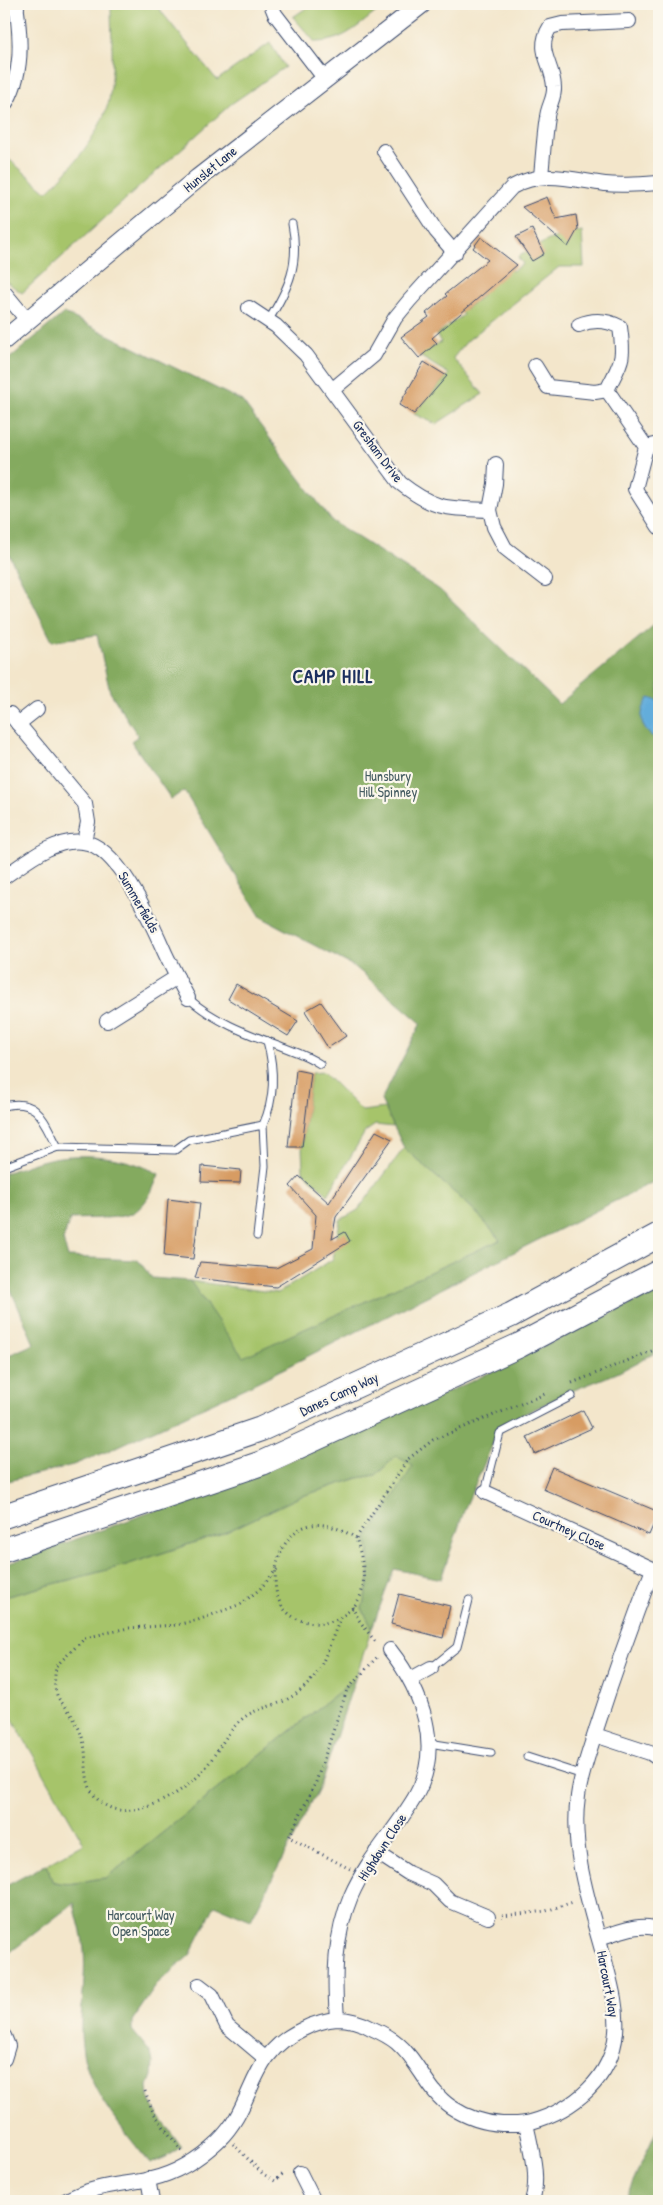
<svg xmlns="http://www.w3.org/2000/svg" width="663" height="2205" font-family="'Patrick Hand',sans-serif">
<rect width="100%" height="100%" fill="#fbf7ec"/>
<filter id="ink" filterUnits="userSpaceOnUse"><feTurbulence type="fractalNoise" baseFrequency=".02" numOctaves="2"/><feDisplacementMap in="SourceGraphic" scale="10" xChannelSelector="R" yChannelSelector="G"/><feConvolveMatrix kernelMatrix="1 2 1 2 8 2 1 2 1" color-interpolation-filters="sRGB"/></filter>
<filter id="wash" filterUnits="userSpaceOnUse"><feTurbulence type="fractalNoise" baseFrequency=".0096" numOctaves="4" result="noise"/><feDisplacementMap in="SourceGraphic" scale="20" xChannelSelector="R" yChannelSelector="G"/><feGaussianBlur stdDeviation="1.12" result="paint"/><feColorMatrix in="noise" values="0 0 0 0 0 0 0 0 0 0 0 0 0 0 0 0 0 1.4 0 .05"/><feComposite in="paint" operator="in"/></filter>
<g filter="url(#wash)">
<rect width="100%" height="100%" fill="#f3e6cb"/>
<g fill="#a6c46b" stroke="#607a64">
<path d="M111,4H155L217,80L270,43L285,67L231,104L22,293L4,280V155L47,192C70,170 99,135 108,104C115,79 111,31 111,4Z"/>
<path d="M312,4H387C362,21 347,42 315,42L293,17Z"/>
<path d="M582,231L584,267H559L467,341L453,358L483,394L436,424L414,414L449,374L416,354L428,350L441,342L436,335L463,315L455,305L466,309L482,296L475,288L508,266L512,271L523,264L518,257C541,243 555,235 582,231Z"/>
<polygon points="323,1072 362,1111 385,1108 394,1127 375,1125 365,1132 328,1195 303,1171 302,1147 311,1073"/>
<polygon points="404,1148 474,1210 500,1240 243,1358 190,1281 278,1293 333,1259 340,1220 358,1210"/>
<path d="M396,1456L414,1466L367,1539C372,1564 370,1583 362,1608L372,1628L355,1679L106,1878C84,1879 73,1888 52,1881L47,1864L84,1844L8,1711L4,1713V1597L126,1565L226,1532L299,1497L358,1478L376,1475Z"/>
</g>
<g fill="#84aa5f" stroke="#506c5e">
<path d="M64,313L242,401L332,521L440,590L559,704L659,621V1179L249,1386L106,1452L73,1465L4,1482V1357L34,1344L4,1274V1173C22,1168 42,1159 60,1157C94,1153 130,1158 159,1174C154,1187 148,1202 136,1211C124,1220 86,1218 70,1219L63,1240L68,1257L138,1260L152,1278L190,1281L243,1357L500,1240L474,1210L404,1148L381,1100L421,1023L355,967L261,917L184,791L171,799L131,741L138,736L110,692L97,635L52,641L4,545V363Z"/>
<path d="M659,1290V1351L617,1373L574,1390L501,1425L465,1508L441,1579L394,1569L372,1628L362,1608C370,1584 372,1564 367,1539L413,1466L396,1456L376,1475L358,1478L299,1497L226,1532L126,1565L4,1597V1565L265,1471L470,1382Z"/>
<path d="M355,1679L320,1786L251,1920L215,1905L190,1955L158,1983L132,2021V2030L151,2053L153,2063L152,2076L148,2086L150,2103L181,2147L166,2157L150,2164C126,2132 95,2100 85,2061C75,2026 87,1988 84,1951C83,1935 77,1919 74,1903L4,1957V1887L47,1864L52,1881C72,1888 85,1879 106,1878Z"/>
<polygon points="659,2125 659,2201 624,2201"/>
</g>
<path fill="#63addb" stroke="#3f6e9c" d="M649,698L659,701V737L657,739C639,730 638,713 649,698Z"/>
<g id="blocks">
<g fill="#d79c63">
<polygon points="547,197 556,219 576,215 578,229 568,247 522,207"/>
<polygon points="532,229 544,254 532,261 516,237"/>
<polygon points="481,237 517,265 432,338 437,343 419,358 401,337 429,317 426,313 447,296 445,294 488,260 473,248"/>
<polygon points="424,362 447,376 414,414 399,405"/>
<polygon points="236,984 298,1021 288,1036 228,999"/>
<polygon points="321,1002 346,1036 328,1048 305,1011"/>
<polygon points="296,1070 311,1073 302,1147 288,1147"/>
<polygon points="376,1131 392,1139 336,1217 332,1239 345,1232 350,1241 276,1287 195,1278 200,1262 276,1268 313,1249 316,1215 290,1186 299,1176 329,1203"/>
<polygon points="202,1166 241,1170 240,1183 201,1182"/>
<polygon points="168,1199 200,1203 193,1259 164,1256"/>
<polygon points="583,1410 592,1428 535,1454 527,1437"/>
<polygon points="552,1467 659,1512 649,1535 543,1489"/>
<polygon points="399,1594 450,1606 443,1638 391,1624"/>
</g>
</g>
</g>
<g filter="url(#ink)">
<use href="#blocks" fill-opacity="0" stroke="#3b4a6e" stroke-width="1"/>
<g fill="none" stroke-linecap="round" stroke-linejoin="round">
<g stroke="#3b4a6e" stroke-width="9">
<g id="service">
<path d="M268,321C289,288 300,264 292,224"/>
<path d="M188,998C214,1021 245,1033 278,1045C293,1051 307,1055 320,1064"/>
<path d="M4,1106C39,1097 44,1122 58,1147"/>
<path d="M263,1125C275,1098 275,1070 267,1041"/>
<polyline points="4,1167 58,1147 175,1150 189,1140 263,1125 265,1166 257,1236"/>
<polyline points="485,1492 500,1433 572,1396"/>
<polyline points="431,1668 457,1647 469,1600"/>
<polyline points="429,1743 491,1753"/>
<polyline points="527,1757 583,1775"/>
</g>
</g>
<g stroke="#3b4a6e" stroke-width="16">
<g id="minor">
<polyline points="271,4 275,14 325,79"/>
<polyline points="4,8 17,7"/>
<path d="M4,106C24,75 21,38 16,4"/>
<polyline points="384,151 436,231 455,253"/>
<path d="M541,176C543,156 544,136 547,117C548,106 555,98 554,87C553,63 535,51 550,27L562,24L629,21"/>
<polyline points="4,292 27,320"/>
<path d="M249,308L276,326L306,355L400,483C436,511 447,508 490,510"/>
<path d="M535,366L548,387L595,392L607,390C621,361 625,362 620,327C607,320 593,319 579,325"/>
<path d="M332,390L374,355L395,318L409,301L512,187C543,169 572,180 605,184C623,186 641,184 659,183"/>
<polyline points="607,390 646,447 635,489 659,527"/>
<polyline points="646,447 659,444"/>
<polyline points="496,464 495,484 490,510 494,527 505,548 545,579"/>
<polyline points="10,714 85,804 88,822 84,842"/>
<polyline points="18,724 37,709"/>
<path d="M4,877C26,862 54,838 83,842C119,846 152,924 165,953C172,968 180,983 188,998"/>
<polyline points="107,1021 177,977"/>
<polyline points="485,1492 653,1569"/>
<polyline points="411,1679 431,1668"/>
<polyline points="595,1735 650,1753 659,1759"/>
<polyline points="376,1852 408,1873 433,1884 450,1901 488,1917"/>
<path d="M599,1938C617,1933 641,1921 659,1930"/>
<polyline points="199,1985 212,1995 227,2026 265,2058"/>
<path d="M337,2019C334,1976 334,1937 351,1896C367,1859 395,1831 415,1797C444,1748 422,1691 390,1650"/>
<polyline points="4,2036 8,2046 4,2059"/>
<path d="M526,2123C531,2148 540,2177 532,2201"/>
<polyline points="300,2173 314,2201"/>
<polyline points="148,2179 152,2201"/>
<path d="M65,2201C93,2185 121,2185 151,2179C177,2173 200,2158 218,2141C257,2104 246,2055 303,2029C313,2024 325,2020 337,2019C349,2019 360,2022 371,2028C380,2032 390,2037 397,2043C419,2061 427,2091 451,2107C466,2117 484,2123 502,2124C512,2124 521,2125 531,2122C574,2110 612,2078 616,2032C618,2008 611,1984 605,1961C591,1909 570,1851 578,1796C581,1773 590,1750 597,1727C614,1674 633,1621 653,1569L659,1572"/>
</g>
</g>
<g stroke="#3b4a6e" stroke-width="20">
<polyline id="tertiary" points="4,340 198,178 422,4"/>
</g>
<g stroke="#3b4a6e" stroke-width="26">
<g id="trunk">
<polyline points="4,1516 261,1429 511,1315 659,1235"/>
<polyline points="4,1550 262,1463 520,1345 659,1272"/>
</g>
</g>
<g stroke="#3b4a6e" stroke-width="3" stroke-dasharray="1 4" stroke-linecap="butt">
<polyline points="659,1336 659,1342"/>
<polyline points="572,1383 659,1348"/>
<path d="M356,1538C340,1528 317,1518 298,1530C275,1545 266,1593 287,1612C295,1620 305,1622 315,1623C331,1625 346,1616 355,1605C370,1586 362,1558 356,1538L408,1459L433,1440L545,1394"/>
<path d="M277,1569L260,1589L241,1604L198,1620L176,1625L128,1628L85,1638L56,1666C55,1676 53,1685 57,1695C59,1701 65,1705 68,1710C75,1720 80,1729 83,1740C88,1758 83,1775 92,1792C116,1830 170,1801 195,1779C213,1763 222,1737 241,1720C254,1708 270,1708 286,1700C324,1680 324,1653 341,1618"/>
<polyline points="352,1607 359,1620 377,1644"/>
<polyline points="350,1869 289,1837 316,1782 347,1690 378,1656"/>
<polyline points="502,1916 546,1911 573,1902"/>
<polyline points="145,2091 153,2112 182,2152"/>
<polyline points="233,2144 263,2174 275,2181 284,2173"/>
</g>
<use href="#service" stroke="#fff" stroke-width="7"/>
<use href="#minor" stroke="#fff" stroke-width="14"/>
<use href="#tertiary" stroke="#fff" stroke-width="18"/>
<use href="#trunk" stroke="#fff" stroke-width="24"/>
</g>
</g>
<g text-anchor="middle" stroke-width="4.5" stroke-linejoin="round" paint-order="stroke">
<g font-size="14" fill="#1b2f5e" stroke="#fbf7ec">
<text transform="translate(210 169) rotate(-39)" y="5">Hunslet Lane</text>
<text transform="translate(378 451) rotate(53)" y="5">Gresham Drive</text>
<text transform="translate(139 902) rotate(60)" y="5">Summerfields</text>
<text transform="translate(339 1394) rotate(-25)" y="5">Danes Camp Way</text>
<text transform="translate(569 1530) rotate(24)" y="5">Courtney Close</text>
<text transform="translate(382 1847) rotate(-57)" y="5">Highdown Close</text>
<text transform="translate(608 1984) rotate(79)" y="5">Harcourt Way</text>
</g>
<g font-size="14" fill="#455c62" stroke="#fbf7ec">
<text x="388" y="781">Hunsbury<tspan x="388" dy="16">Hill Spinney</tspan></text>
<text x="141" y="1920">Harcourt Way<tspan x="141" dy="16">Open Space</tspan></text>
</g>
<g font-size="19" font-weight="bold" letter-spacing="1" fill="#1b2f5e" stroke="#fbf7ec">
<text x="333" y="683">CAMP HILL</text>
</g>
</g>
<rect width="663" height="2205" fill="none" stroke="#fbf7ec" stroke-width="20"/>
</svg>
